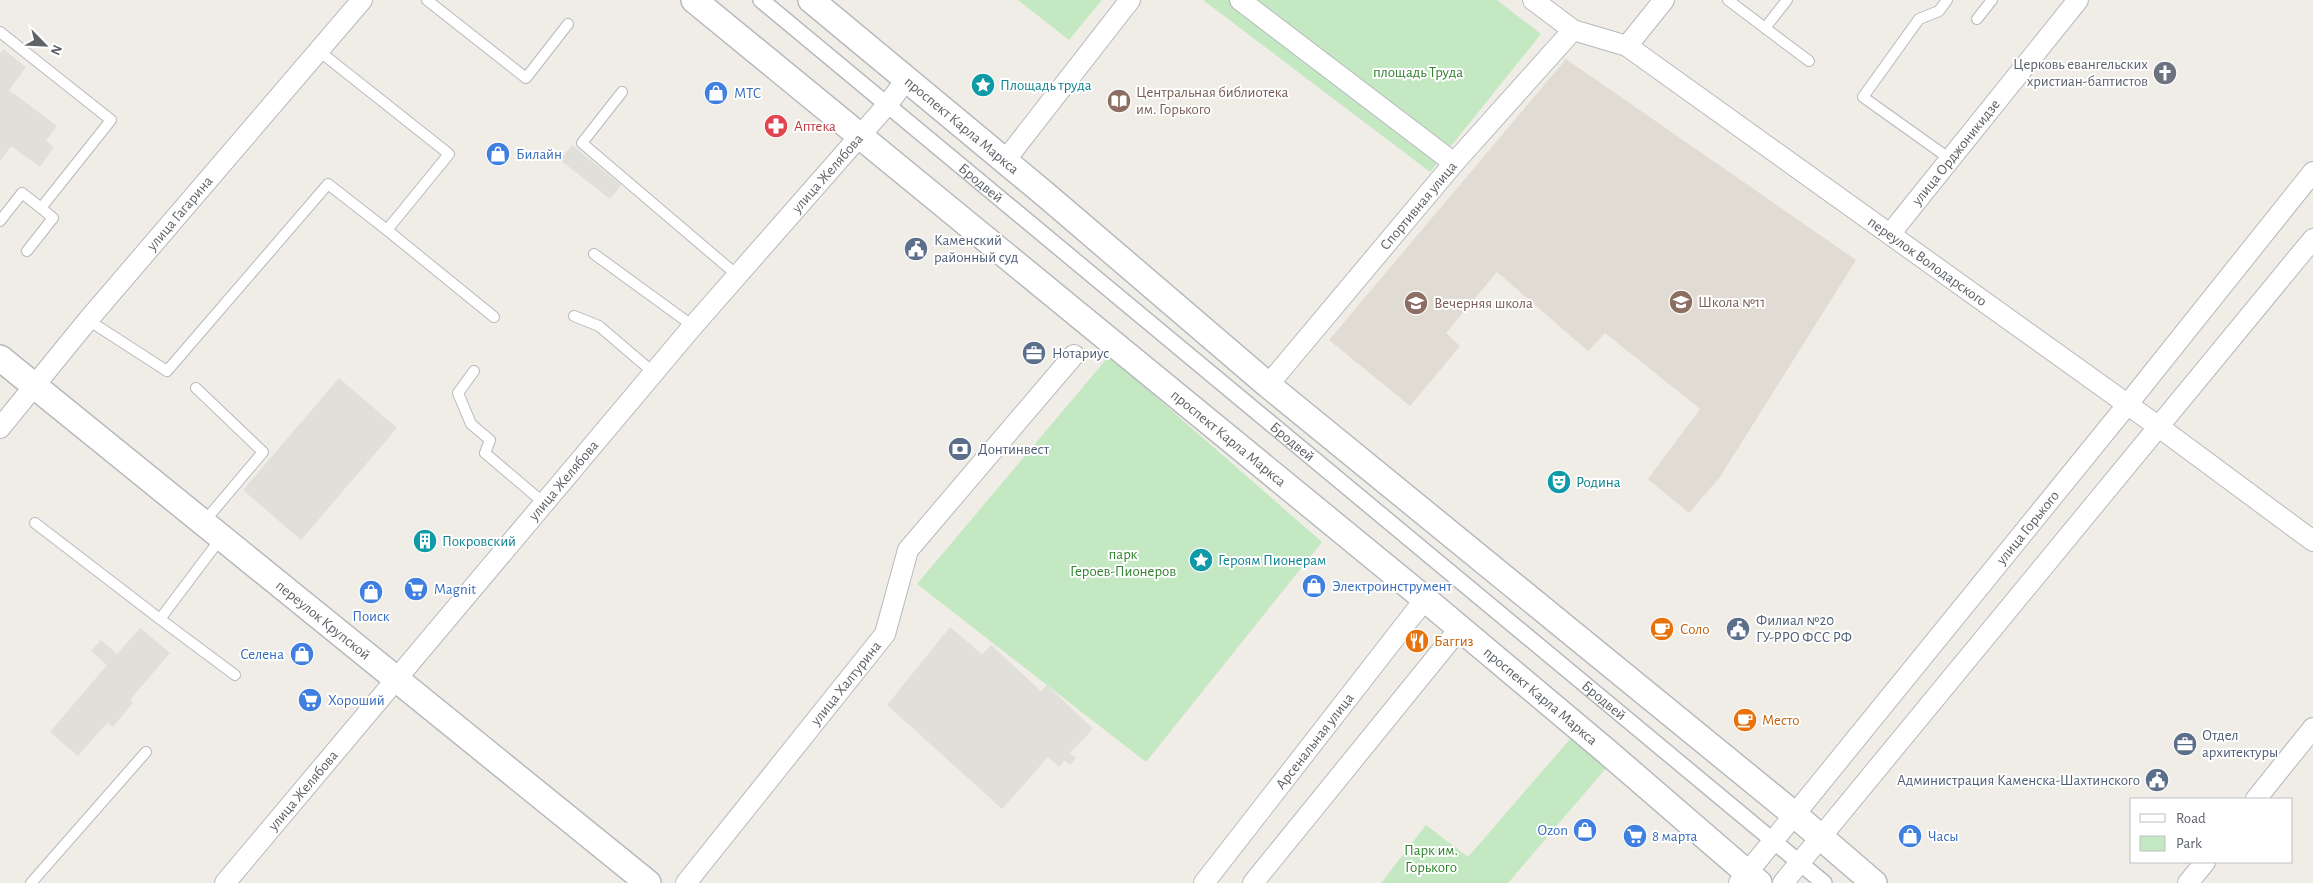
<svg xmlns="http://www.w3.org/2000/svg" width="2313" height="883" font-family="'Alegreya Sans',sans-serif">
<rect width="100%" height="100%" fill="#f0ede6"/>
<g fill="#e1dfda">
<polygon points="3,49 26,67 9,90 57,126 46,141 54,147 40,167 11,146 0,161 0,53"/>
<polygon points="572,145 621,185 610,199 560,160"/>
<polygon points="339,378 397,428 301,540 243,490"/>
<polygon points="950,627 982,654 991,645 1041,691 1047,685 1093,729 1070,753 1076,758 1070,765 1065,760 1059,767 1048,757 1002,809 887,705"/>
<polygon points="140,628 170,653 130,700 133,703 113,727 107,723 78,756 50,732 107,665 91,651 101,640 117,654"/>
</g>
<polygon fill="#e0dcd4" points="1566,59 1856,260 1720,477 1689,513 1648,479 1700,409 1605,333 1588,351 1497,272 1446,333 1460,346 1410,406 1329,340"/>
<g fill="#c4e8c1">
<polygon points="1018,0 1102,0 1069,40"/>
<polygon points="1203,0 1497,0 1541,34 1430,172"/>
<polygon points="1109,356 1322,542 1146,762 917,584"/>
<polygon points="1577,731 1612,761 1508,883 1381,883 1426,825 1468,857"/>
</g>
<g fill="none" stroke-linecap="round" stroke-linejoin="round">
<g stroke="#b6b9bd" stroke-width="12">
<g id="service">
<polyline points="427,0 526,78 568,24"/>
<polyline points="1728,0 1809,61"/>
<polyline points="1947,0 1939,11 1919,19 1863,97 1950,159"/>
<polyline points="1977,19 1992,0"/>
<polyline points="1765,28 1787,0"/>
<polyline points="0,32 111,120 41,208 53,218 27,251"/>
<polyline points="622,92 582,143 737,275"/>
<polyline points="0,221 22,193 41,208"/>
<polyline points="387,230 494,317"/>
<polyline points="594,254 693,326"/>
<polyline points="574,316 599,326 654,373"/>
<polyline points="88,320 167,371 328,184 387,230 449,154 319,51"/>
<polyline points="474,371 458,393 471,424 490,440 485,453 544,503"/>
<polyline points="196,388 263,452 203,523"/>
<polyline points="35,523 160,619"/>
<polyline points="221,538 160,619 235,675"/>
<polyline points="31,883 146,752"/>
</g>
</g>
<g stroke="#b6b9bd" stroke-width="18">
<g id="pedestrian">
<path id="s1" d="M761,0L1824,883"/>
</g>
</g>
<g stroke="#b6b9bd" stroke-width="22">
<g id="minor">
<polyline points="1240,0 1454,163"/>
<path id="s2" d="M1533,0L1573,30L1627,46L2159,427L2313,541"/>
<polyline points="1627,46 1664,0"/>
<polyline points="1004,162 1130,0"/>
<path id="s3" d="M1890,234L2078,0"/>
<path id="s4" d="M1268,385L1454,163L1573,30"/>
<path id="s5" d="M0,428L88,320L362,0"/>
<polyline points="2256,799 2313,728"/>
<path id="s6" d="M225,883L693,326L887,105L906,80"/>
<path id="s7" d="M686,883L885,634L908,550L1074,355"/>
<path id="s8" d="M1204,883L1425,599"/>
<polyline points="1253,883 1460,628"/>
<path id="s9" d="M1739,883L2127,405L2313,172"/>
<polyline points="1783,883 2313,239"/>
<polyline points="2188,883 2205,862"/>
</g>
</g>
<g stroke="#b6b9bd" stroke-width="28">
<g id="tertiary">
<path id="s10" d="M694,0L1425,599L1605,750L1759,883"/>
<path id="s11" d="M811,0L1046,195L1268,385L1795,815L1874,883"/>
<path id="s12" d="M0,358L648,883"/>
</g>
</g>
<use href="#service" stroke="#fff" stroke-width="10"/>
<use href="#pedestrian" stroke="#fff" stroke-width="15"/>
<use href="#minor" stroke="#fff" stroke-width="20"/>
<use href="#tertiary" stroke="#fff" stroke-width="25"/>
</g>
<defs>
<g id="church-disc" transform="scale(1.25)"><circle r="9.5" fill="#6b7280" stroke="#fff"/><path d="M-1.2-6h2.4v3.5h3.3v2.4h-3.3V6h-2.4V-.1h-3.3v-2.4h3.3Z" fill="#fff"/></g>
<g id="sight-disc" transform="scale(1.25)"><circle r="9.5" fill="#0f9aa8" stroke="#fff"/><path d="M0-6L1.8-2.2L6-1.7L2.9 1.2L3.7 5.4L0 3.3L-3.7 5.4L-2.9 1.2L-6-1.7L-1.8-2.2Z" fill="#fff"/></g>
<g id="shop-disc" transform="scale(1.25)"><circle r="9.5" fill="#3f7fe0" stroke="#fff"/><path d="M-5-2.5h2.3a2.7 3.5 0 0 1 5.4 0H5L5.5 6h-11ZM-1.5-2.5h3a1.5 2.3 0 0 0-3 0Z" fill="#fff"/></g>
<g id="library-disc" transform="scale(1.25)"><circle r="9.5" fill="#8d6e63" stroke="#fff"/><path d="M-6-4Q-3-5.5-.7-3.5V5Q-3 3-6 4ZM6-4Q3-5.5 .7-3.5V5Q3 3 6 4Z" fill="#fff"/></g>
<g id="pharmacy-disc" transform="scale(1.25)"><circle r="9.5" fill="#e0444e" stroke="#fff"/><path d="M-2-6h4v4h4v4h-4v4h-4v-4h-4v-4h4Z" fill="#fff"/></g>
<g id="civic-disc" transform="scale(1.25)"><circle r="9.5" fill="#5c6f8a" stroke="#fff"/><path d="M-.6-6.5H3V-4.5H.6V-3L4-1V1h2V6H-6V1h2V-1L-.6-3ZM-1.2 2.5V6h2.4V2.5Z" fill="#fff"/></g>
<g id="school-disc" transform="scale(1.25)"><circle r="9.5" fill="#8d6e63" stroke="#fff"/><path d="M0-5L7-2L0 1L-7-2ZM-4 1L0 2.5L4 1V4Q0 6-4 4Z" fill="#fff"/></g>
<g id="office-disc" transform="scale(1.25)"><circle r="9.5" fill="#5c6f8a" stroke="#fff"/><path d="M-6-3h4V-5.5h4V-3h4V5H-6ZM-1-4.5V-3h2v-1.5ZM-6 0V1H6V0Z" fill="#fff"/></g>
<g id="bank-disc" transform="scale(1.25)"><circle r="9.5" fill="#5c6f8a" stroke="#fff"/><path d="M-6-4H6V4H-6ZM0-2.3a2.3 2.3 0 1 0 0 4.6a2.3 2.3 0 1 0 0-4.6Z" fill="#fff"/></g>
<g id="theatre-disc" transform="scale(1.25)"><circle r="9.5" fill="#0f9aa8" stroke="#fff"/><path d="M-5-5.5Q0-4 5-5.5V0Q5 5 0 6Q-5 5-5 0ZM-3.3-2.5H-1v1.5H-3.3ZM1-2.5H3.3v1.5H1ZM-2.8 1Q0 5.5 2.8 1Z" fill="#fff"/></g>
<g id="building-disc" transform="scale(1.25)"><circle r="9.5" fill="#0f9aa8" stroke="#fff"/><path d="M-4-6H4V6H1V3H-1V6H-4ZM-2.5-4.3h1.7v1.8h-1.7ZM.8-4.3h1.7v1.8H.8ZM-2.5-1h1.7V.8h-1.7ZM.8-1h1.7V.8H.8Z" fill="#fff"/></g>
<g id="supermarket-disc" transform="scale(1.25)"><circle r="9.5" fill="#3f7fe0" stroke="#fff"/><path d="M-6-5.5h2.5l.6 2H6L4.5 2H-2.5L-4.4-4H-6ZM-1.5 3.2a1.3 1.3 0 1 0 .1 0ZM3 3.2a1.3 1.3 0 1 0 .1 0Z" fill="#fff"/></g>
<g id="cafe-disc" transform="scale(1.25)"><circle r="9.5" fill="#e8710a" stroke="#fff"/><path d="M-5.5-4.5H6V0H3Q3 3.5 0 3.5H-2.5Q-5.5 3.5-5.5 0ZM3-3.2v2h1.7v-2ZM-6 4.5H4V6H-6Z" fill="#fff"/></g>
<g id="restaurant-disc" transform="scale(1.25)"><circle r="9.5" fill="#e8710a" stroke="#fff"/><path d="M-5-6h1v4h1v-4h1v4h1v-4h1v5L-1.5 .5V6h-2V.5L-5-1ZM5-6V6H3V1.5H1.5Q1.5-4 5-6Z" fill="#fff"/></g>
</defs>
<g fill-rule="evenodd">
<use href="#church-disc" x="2165" y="73"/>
<use href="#sight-disc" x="983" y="85"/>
<use href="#shop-disc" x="716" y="93"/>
<use href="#library-disc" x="1119" y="101"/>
<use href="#pharmacy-disc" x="776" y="126"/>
<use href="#shop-disc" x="498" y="154"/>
<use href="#civic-disc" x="916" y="249"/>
<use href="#school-disc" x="1681" y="302"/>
<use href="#school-disc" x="1416" y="303"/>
<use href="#office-disc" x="1034" y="353"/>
<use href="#bank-disc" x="960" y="449"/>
<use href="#theatre-disc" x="1559" y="482"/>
<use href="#building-disc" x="425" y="541"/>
<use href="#sight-disc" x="1201" y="560"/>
<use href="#shop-disc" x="1314" y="586"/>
<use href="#supermarket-disc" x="416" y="589"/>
<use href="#shop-disc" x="371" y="592"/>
<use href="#cafe-disc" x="1662" y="629"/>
<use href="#civic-disc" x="1738" y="629"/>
<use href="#restaurant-disc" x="1417" y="641"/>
<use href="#shop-disc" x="302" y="654"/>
<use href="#supermarket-disc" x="310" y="700"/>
<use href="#cafe-disc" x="1745" y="720"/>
<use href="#office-disc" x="2185" y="744"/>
<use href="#civic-disc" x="2157" y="780"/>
<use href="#shop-disc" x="1585" y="830"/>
<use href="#supermarket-disc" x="1635" y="836"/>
<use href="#shop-disc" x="1910" y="836"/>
</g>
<g text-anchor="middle" stroke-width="4" stroke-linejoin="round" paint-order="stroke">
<g font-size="15" fill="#5b616d" stroke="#fff" text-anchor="end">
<text x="2148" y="69">Церковь евангельских<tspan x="2148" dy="17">христиан-баптистов</tspan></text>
</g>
<g font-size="15" fill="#328230" stroke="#fff">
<text x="1418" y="77">площадь Труда</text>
<text x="1123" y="559">парк<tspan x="1123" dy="17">Героев-Пионеров</tspan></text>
<text x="1431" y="855">Парк им.<tspan x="1431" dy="17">Горького</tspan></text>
</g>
<g font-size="15" fill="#0d838f" stroke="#fff" text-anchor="start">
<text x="1000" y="90">Площадь труда</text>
<text x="1576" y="487">Родина</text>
<text x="442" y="546">Покровский</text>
<text x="1218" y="565">Героям Пионерам</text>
</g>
<g font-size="15" fill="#785e54" stroke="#fff" text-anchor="start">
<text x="1136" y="97">Центральная библиотека<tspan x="1136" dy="17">им. Горького</tspan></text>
<text x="1698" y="307">Школа №11</text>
<text x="1434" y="308">Вечерняя школа</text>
</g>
<g font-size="15" fill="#366cbe" stroke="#fff" text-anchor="start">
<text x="734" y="98">МТС</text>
<text x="516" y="159">Билайн</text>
<text x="1332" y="591">Электроинструмент</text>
<text x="434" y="594">Magnit</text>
<text x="371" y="621" text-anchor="middle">Поиск</text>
<text x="284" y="659" text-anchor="end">Селена</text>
<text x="328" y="705">Хороший</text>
<text x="1568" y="835" text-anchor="end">Ozon</text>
<text x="1652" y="841">8 марта</text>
<text x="1928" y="841">Часы</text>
</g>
<g font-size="15" fill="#5d6267" stroke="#fff">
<text dy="5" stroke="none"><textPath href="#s11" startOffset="196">проспект Карла Маркса</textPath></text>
<text dy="5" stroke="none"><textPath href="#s3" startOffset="105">улица Орджоникидзе</textPath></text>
<text dy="5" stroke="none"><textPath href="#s6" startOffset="931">улица Желябова</textPath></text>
<text dy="5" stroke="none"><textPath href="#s1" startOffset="286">Бродвей</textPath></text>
<text dy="5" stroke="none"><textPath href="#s4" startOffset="234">Спортивная улица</textPath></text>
<text dy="5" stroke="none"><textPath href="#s5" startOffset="280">улица Гагарина</textPath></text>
<text dy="5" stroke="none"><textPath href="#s2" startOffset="476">переулок Володарского</textPath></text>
<text dy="5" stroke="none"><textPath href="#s10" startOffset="691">проспект Карла Маркса</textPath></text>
<text dy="5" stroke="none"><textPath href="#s1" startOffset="691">Бродвей</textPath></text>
<text dy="5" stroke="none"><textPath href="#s6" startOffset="526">улица Желябова</textPath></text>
<text dy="5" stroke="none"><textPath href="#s9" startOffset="458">улица Горького</textPath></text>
<text dy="5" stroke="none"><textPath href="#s12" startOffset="416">переулок Крупской</textPath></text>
<text dy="5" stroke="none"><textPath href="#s7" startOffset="256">улица Халтурина</textPath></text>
<text dy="5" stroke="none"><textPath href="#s10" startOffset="1096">проспект Карла Маркса</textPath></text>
<text dy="5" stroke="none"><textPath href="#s1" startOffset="1096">Бродвей</textPath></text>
<text dy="5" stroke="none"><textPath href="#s8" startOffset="180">Арсенальная улица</textPath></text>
<text dy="5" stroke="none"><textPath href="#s6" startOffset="121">улица Желябова</textPath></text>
</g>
<g font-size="15" fill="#be3a42" stroke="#fff" text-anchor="start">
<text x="794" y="131">Аптека</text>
</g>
<g font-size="15" fill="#4e5e75" stroke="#fff" text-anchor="start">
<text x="934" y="245">Каменский<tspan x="934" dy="17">районный суд</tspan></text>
<text x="1052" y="358">Нотариус</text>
<text x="978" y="454">Донтинвест</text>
<text x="1756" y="625">Филиал №20<tspan x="1756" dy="17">ГУ-РРО ФСС РФ</tspan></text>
<text x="2202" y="740">Отдел<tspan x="2202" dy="17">архитектуры</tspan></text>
<text x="2140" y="785" text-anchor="end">Администрация Каменска-Шахтинского</text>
</g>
<g font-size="15" fill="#c56008" stroke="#fff" text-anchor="start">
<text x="1680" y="634">Соло</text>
<text x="1434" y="646">Баггиз</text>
<text x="1762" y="725">Место</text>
</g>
</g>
<rect x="2130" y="798" width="162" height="65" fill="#ffffff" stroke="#bec0c2"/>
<rect x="2140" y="814" width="25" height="8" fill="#ffffff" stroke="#bec0c2"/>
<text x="2176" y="823" font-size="15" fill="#5d6267">Road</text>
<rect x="2140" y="836" width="25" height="15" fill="#c4e8c1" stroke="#bec0c2"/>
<text x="2176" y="848" font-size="15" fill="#5d6267">Park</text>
<g transform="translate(45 45) rotate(114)" stroke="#ffffff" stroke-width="4" paint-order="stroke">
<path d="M0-4L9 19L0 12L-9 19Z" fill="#5d6267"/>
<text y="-8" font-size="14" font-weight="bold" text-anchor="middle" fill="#5d6267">N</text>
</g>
</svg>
